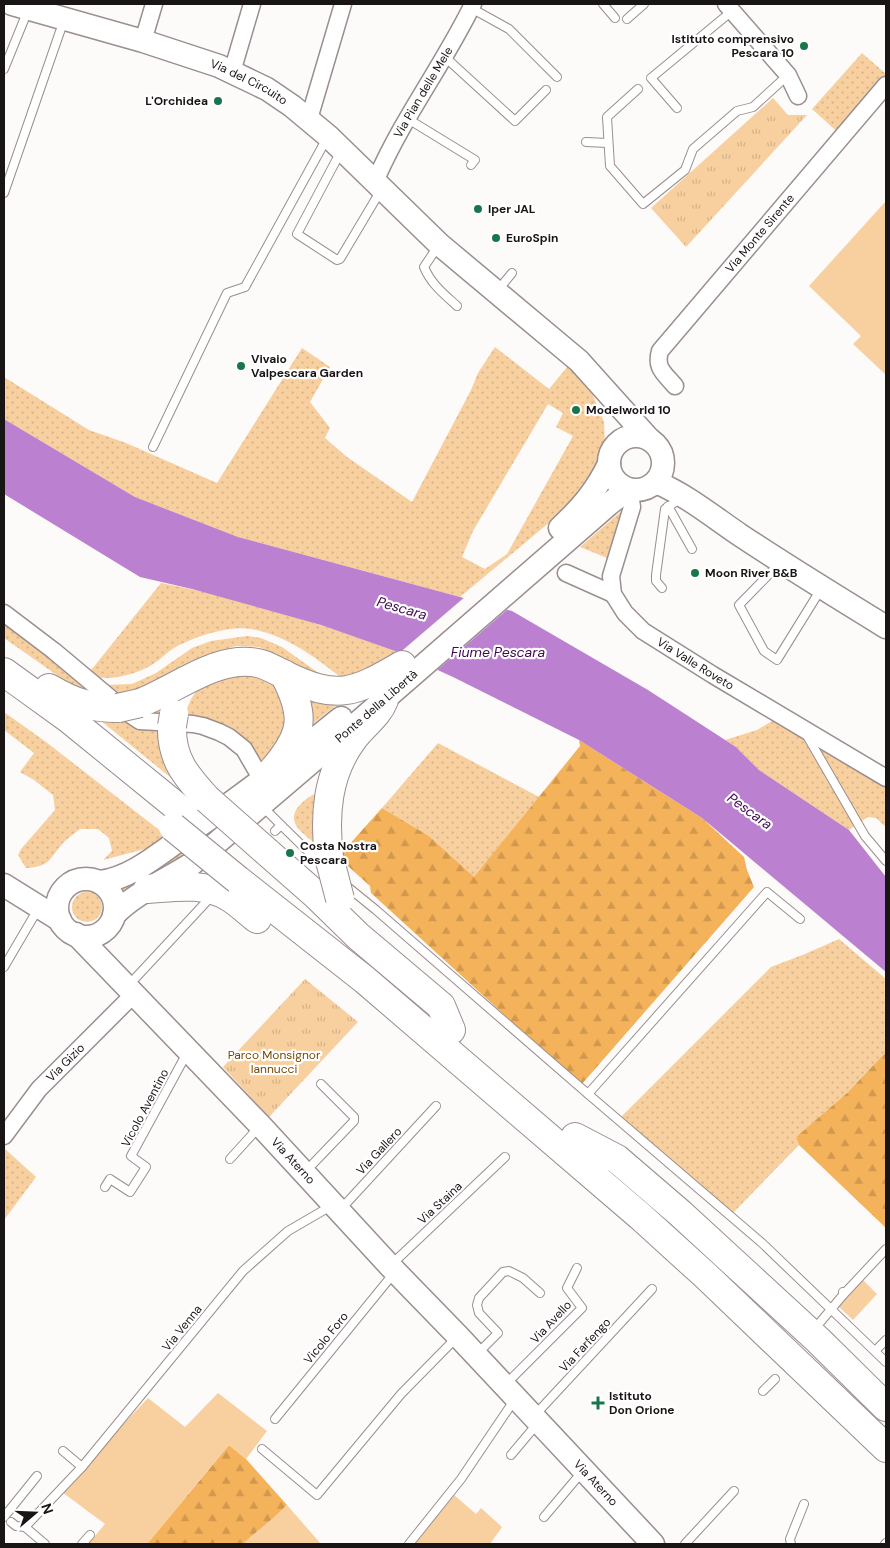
<svg xmlns="http://www.w3.org/2000/svg" width="890" height="1548" font-family="'DM Sans',sans-serif">
<defs>
<pattern id="grass-dots" width="8" height="8" patternUnits="userSpaceOnUse" patternTransform="scale(1.25)"><rect width="8" height="8" fill="#f8d09f"/><path d="M2 2h.1M6 6h.1" fill="none" stroke="#d4b288" stroke-width="1.8" stroke-linecap="round"/></pattern>
<pattern id="forest-firs" width="22" height="20" patternUnits="userSpaceOnUse" patternTransform="scale(1.25)"><rect width="22" height="20" fill="#f4b25b"/><path d="M5 1l3.5 6h-7zM16 11l3.5 6h-7z" fill="#d1984e"/></pattern>
<pattern id="park-tufts" width="24" height="20" patternUnits="userSpaceOnUse" patternTransform="scale(1.25)"><rect width="24" height="20" fill="#f8d09f"/><path d="M3 7l-1-3M5 7V3M7 7l1-3M15 17l-1-3M17 17v-4M19 17l1-3" fill="none" stroke="#d4b288"/></pattern>
</defs>
<rect width="100%" height="100%" fill="#fdfafa"/>
<g fill="url(#grass-dots)" fill-rule="evenodd">
<polygon points="862,53 886,74 886,81 842,136 812,109"/>
<path d="M495,347L549,389L568,366L589,386L604,422L605,445L595,467L563,511L460,597L238,537L135,497L4,419V377L89,430L126,443L217,483L302,348L330,367L310,402L330,428L325,438L347,457L412,502L471,390L478,373ZM548,404L563,413L556,427L573,436L507,554L485,569L462,557L473,531Z"/>
<polygon points="626,507 612,560 580,547"/>
<path d="M161,583C242,598 321,624 398,652L381,664L343,679C316,658 286,635 251,629C229,625 193,637 174,648C166,653 159,661 150,666C134,675 105,683 88,674Z"/>
<polygon points="4,624 79,679 104,685 132,684 156,673 192,648 211,641 247,636 261,638 282,647 334,684 259,647 236,646 213,653 193,663 176,674 129,693 114,694 85,690 71,685 4,638"/>
<path d="M227,672L274,679L292,726L272,753L256,764L186,718C189,689 205,684 227,672Z"/>
<polygon points="308,691 348,696 306,729"/>
<polygon points="163,704 202,803 90,712"/>
<path d="M4,712L46,742L167,836L145,849L103,860L112,851L109,838L98,829H80C75,833 69,837 64,842C49,858 51,867 26,868L18,855L21,849L55,810L53,795L34,780L20,772L34,753L4,730Z"/>
<polygon points="779,717 886,782 886,827 876,818 868,817 849,830 759,770 736,747 725,740 757,730"/>
<polygon points="438,743 539,797 474,878 429,836 382,808"/>
<path d="M320,791L318,846C312,840 302,834 297,827C286,810 308,797 320,791Z"/>
<polygon points="187,846 195,852 119,898 117,891 112,885"/>
<circle cx="87" cy="907" r="15"/>
<polygon points="839,939 886,979 886,1052 847,1093 796,1137 799,1145 733,1213 619,1119 771,967 805,954"/>
<polygon points="4,1148 36,1177 4,1220"/>
</g>
<g fill="url(#forest-firs)">
<polygon points="579,740 702,818 744,857 747,870 754,887 581,1085 371,893 370,886 338,857 382,808 429,836 474,877 580,746"/>
<polygon points="886,1052 886,1228 799,1145 796,1137 847,1093"/>
<path d="M229,1445L246,1459L287,1505C273,1520 257,1531 243,1544H147Z"/>
</g>
<g fill="url(#park-tufts)">
<polygon points="773,98 788,115 807,115 686,247 651,208"/>
<polygon points="305,979 358,1022 269,1117 223,1067"/>
</g>
<g fill="#f8d09f">
<polygon points="886,201 886,375 853,344 861,336 809,286"/>
<polygon points="862,1279 877,1294 853,1320 837,1305"/>
<polygon points="218,1393 267,1431 246,1459 229,1445 147,1544 88,1544 105,1524 62,1492 95,1454 148,1398 185,1427"/>
<polygon points="454,1495 476,1514 481,1508 502,1527 490,1544 415,1544"/>
<path d="M287,1505L321,1544H243C257,1531 273,1520 287,1505Z"/>
</g>
<polygon fill="#bb80d0" points="4,419 135,497 238,537 512,611 648,690 736,747 759,770 849,830 886,877 886,972 702,818 579,740 453,677 398,652 321,625 192,589 140,577 4,494"/>
<polygon fill="#fdfafa" points="466,596 509,608 435,672 397,655"/>
<g fill="none" stroke-linecap="round" stroke-linejoin="round">
<g stroke="#9b8e8e" stroke-width="10">
<g id="lane">
<polyline points="603,4 615,18"/>
<polyline points="471,8 509,29 557,77"/>
<polyline points="627,19 644,4"/>
<polyline points="445,57 515,121 546,90"/>
<polyline points="4,69 28,10"/>
<polyline points="638,89 607,117 610,166 643,204 685,170 693,149 737,111 753,107 788,75"/>
<polyline points="677,108 651,78 732,11"/>
<polyline points="408,119 475,160 471,165"/>
<polyline points="586,142 608,143"/>
<polyline points="340,153 297,234 337,260 340,259 381,190"/>
<polyline points="4,193 64,20"/>
<path d="M438,246L424,267C431,284 444,294 457,306"/>
<polyline points="498,290 512,273"/>
<polyline points="153,447 227,293 245,287 327,138"/>
<polyline points="668,506 692,549"/>
<polyline points="779,564 739,605 764,651 777,660 821,589"/>
<polyline points="662,588 656,581 656,575 665,509 680,499"/>
<polyline points="806,734 865,836 886,861"/>
<polyline points="262,806 281,825 275,831"/>
<polyline points="281,825 322,865"/>
<polyline points="344,884 376,910 588,1094 762,1243 886,1362"/>
<polyline points="4,967 38,909"/>
<polyline points="128,986 208,900"/>
<polyline points="588,1094 767,892 800,919"/>
<polyline points="230,1159 259,1127"/>
<polyline points="305,1172 354,1121 354,1117 321,1084"/>
<polyline points="105,1187 110,1179 130,1192 146,1167 131,1156 187,1053"/>
<polyline points="341,1209 436,1106"/>
<polyline points="392,1264 505,1157"/>
<polyline points="843,1295 886,1249"/>
<polyline points="817,1326 843,1295 843,1292"/>
<polyline points="875,1351 886,1340"/>
<polyline points="477,1354 498,1333 479,1313 477,1305 479,1298 503,1272 509,1271 523,1278 540,1293"/>
<polyline points="506,1384 582,1308 567,1288 577,1268"/>
<polyline points="763,1391 775,1379"/>
<polyline points="535,1415 652,1289"/>
<polyline points="275,1419 394,1273"/>
<polyline points="262,1449 317,1495 401,1394 457,1337"/>
<polyline points="63,1451 82,1467 243,1271 288,1231 331,1206"/>
<polyline points="511,1455 537,1424"/>
<polyline points="4,1517 37,1476"/>
<polyline points="544,1517 582,1472"/>
<polyline points="11,1522 16,1526 25,1527 45,1544"/>
<polyline points="25,1527 82,1467"/>
<polyline points="82,1544 90,1535"/>
<polyline points="409,1544 461,1479 515,1399"/>
<polyline points="685,1544 734,1491"/>
<polyline points="791,1544 790,1539 804,1504"/>
<polyline points="885,1544 886,1543"/>
</g>
</g>
<g stroke="#9b8e8e" stroke-width="19">
<g id="street">
<polyline points="726,4 788,75 798,96"/>
<polyline points="143,41 154,4"/>
<polyline points="232,72 252,4"/>
<polyline points="309,119 343,4"/>
<path id="s1" d="M373,181L378,175C404,116 445,62 473,4"/>
<path id="s2" d="M675,386C664,373 655,368 660,351L886,85"/>
<path id="s3" d="M624,488L631,500L632,507L611,576L613,594L625,613L643,631L713,675L886,778"/>
<polyline points="566,573 613,594"/>
<polyline points="4,613 54,651 128,713 140,721 193,724 203,726 219,732 229,737 244,749 262,780"/>
<path id="s4" d="M4,1136L39,1089L133,995"/>
</g>
</g>
<g stroke="#9b8e8e" stroke-width="25">
<g id="secondary">
<path id="s5" d="M12,4L143,41L219,66L267,89L292,106L328,136L439,244L579,361L649,439"/>
<circle cx="636" cy="463" r="27"/>
<path d="M656,482C688,496 712,516 740,535C788,567 837,597 886,627"/>
<path d="M560,528C582,507 596,491 609,464"/>
<circle cx="86" cy="908" r="29"/>
<path d="M100,882C132,878 160,853 186,835C239,798 291,759 341,718"/>
<polyline points="4,885 60,920"/>
<path id="s6" d="M114,915C136,892 166,881 193,863L363,718L609,504L618,497L632,490"/>
<path id="s7" d="M76,934L260,1125L390,1266L458,1336L653,1544"/>
</g>
</g>
<g stroke="#9b8e8e" stroke-width="30">
<g id="highway">
<polyline points="4,672 69,719 187,815"/>
<path d="M49,688C73,702 89,708 118,708"/>
<path d="M140,703C171,691 205,665 238,662C258,660 268,666 285,675C338,701 354,693 402,665"/>
<path d="M172,726C171,759 186,776 207,799"/>
<path d="M273,770C304,734 306,716 284,674"/>
<polyline points="267,852 316,895 358,936 441,1006 451,1030"/>
<path d="M329,857C324,815 327,774 353,739C363,725 378,716 384,700"/>
<polyline points="238,880 365,980 640,1216 705,1275 886,1448"/>
<path d="M148,889C177,887 203,882 229,897C239,903 248,912 257,919"/>
<polyline points="575,1137 617,1159 681,1214 818,1340 886,1407"/>
</g>
</g>
<use href="#lane" stroke="#fff" stroke-width="8"/>
<use href="#street" stroke="#fff" stroke-width="16"/>
<use href="#secondary" stroke="#fff" stroke-width="22"/>
<use href="#highway" stroke="#fff" stroke-width="28"/>
<g stroke="#9b8e8e" stroke-width="30" stroke-linecap="butt">
<g id="highway-bridge">
<polyline points="118,708 140,703"/>
<polyline points="172,726 174,714"/>
<polyline points="207,799 267,852"/>
<polyline points="173,827 238,880"/>
<polyline points="329,857 340,899"/>
</g>
</g>
<use href="#highway-bridge" stroke="#fff" stroke-width="28"/>
</g>
<g fill="#19764c" stroke="#fff" stroke-width="2">
<circle cx="804" cy="46" r="5"/>
<circle cx="218" cy="101" r="5"/>
<circle cx="478" cy="209" r="5"/>
<circle cx="496" cy="238" r="5"/>
<circle cx="241" cy="366" r="5"/>
<circle cx="576" cy="410" r="5"/>
<circle cx="695" cy="573" r="5"/>
<circle cx="290" cy="853" r="5"/>
<path d="M595.5 1395.5h5v5h5v5h-5v5h-5v-5h-5v-5h5z"/>
</g>
<g text-anchor="middle" stroke-width="4.5" stroke-linejoin="round" paint-order="stroke">
<g font-size="12" font-weight="bold" fill="#1a1515" stroke="#fff" text-anchor="start">
<text x="794" y="43" text-anchor="end">Istituto comprensivo<tspan x="794" dy="14">Pescara 10</tspan></text>
<text x="208" y="105" text-anchor="end">L'Orchidea</text>
<text x="488" y="213">Iper JAL</text>
<text x="506" y="242">EuroSpin</text>
<text x="251" y="363">Vivaio<tspan x="251" dy="14">Valpescara Garden</tspan></text>
<text x="586" y="414">Modelworld 10</text>
<text x="705" y="577">Moon River B&amp;B</text>
<text x="300" y="850">Costa Nostra<tspan x="300" dy="14">Pescara</tspan></text>
<text x="609" y="1400">Istituto<tspan x="609" dy="14">Don Orione</tspan></text>
</g>
<g font-size="12" fill="#1a1515" stroke="#fff">
<text dy="4" stroke="none"><textPath href="#s5" startOffset="250">Via del Circuito</textPath></text>
<text dy="4" stroke="none"><textPath href="#s1" startOffset="102">Via Pian delle Mele</textPath></text>
<text dy="4" stroke="none"><textPath href="#s2" startOffset="195">Via Monte Sirente</textPath></text>
<text dy="4" stroke="none"><textPath href="#s3" startOffset="221">Via Valle Roveto</textPath></text>
<text dy="4" stroke="none"><textPath href="#s6" startOffset="336">Ponte della Libertà</textPath></text>
<text dy="4" stroke="none"><textPath href="#s4" startOffset="96">Via Gizio</textPath></text>
<text transform="translate(145 1108) rotate(-62)" y="4">Vicolo Aventino</text>
<text transform="translate(379 1151) rotate(-47)" y="4">Via Gallero</text>
<text dy="4" stroke="none"><textPath href="#s7" startOffset="314">Via Aterno</textPath></text>
<text transform="translate(440 1203) rotate(-43)" y="4">Via Staina</text>
<text transform="translate(551 1322) rotate(-47)" y="4">Via Avello</text>
<text transform="translate(182 1328) rotate(-51)" y="4">Via Venna</text>
<text transform="translate(326 1338) rotate(-51)" y="4">Vicolo Foro</text>
<text transform="translate(585 1345) rotate(-47)" y="4">Via Farfengo</text>
<text dy="4" stroke="none"><textPath href="#s7" startOffset="756">Via Aterno</textPath></text>
</g>
<g font-size="12" fill="#744900" stroke="#fff">
<text x="274" y="1059">Parco Monsignor<tspan x="274" dy="14">Iannucci</tspan></text>
</g>
<g font-size="14" font-style="italic" fill="#420852" stroke="#fff">
<text transform="translate(402 608) rotate(16)" y="5">Pescara</text>
<text x="498" y="657">Fiume Pescara</text>
<text transform="translate(750 811) rotate(36)" y="5">Pescara</text>
</g>
</g>
<rect width="890" height="1548" fill="none" stroke="#1a1515" stroke-width="10"/>
<g transform="translate(35 1513) rotate(71)" stroke="#ffffff" stroke-width="4" paint-order="stroke">
<path d="M0-4L9 19L0 12L-9 19Z" fill="#1a1515"/>
<text y="-8" font-size="14" font-weight="bold" text-anchor="middle" fill="#1a1515">N</text>
</g>
</svg>
